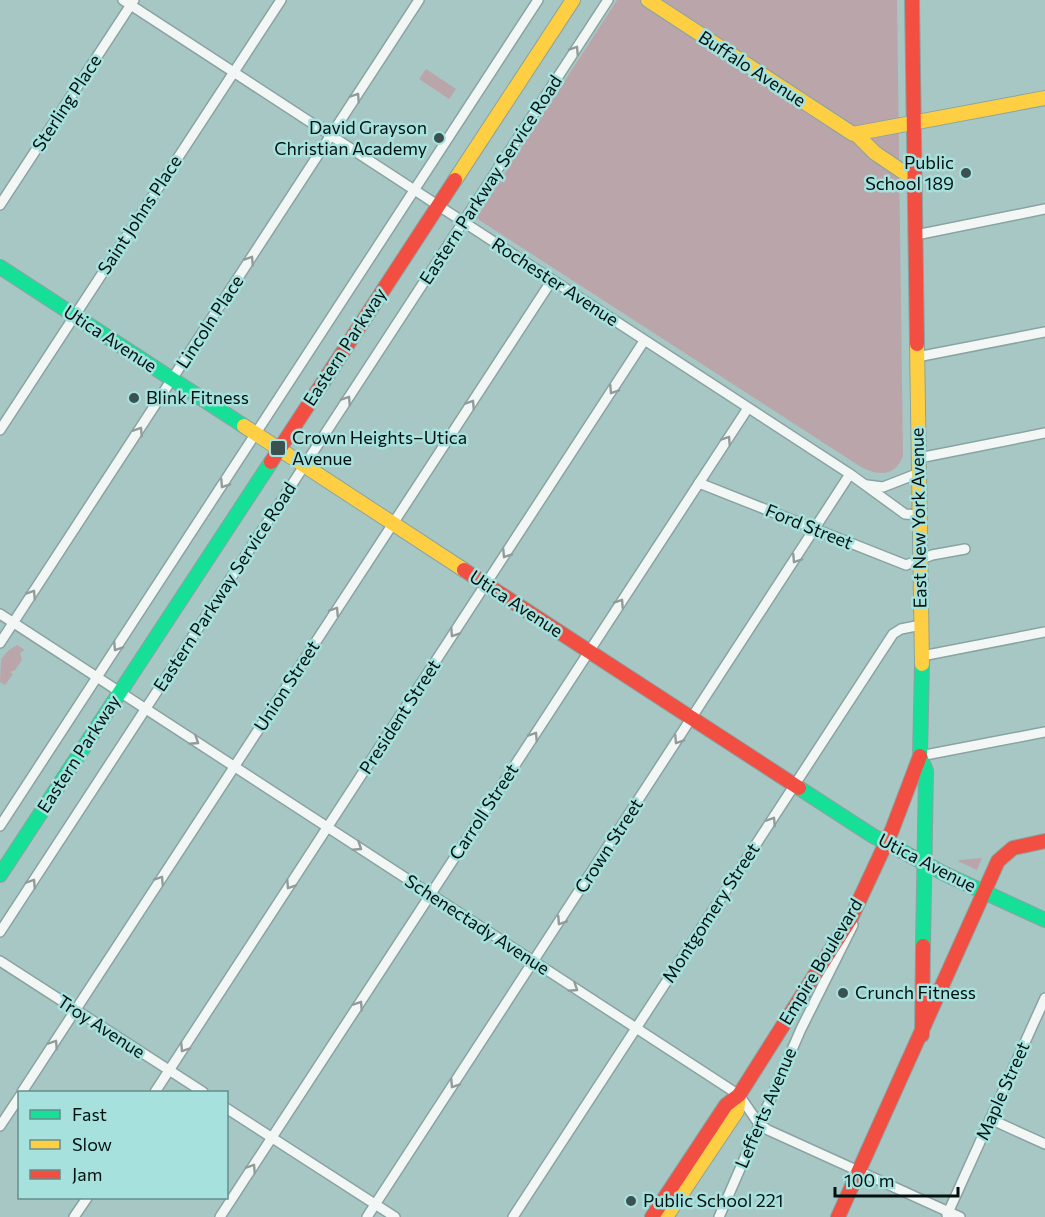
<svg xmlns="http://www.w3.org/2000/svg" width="1045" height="1217" font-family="Commissioner,sans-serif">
<rect width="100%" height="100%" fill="#a7c7c5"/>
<g fill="#baa6aa">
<path d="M617,0H897L903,456C895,477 879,476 861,467L476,218Z"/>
<polygon points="426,69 456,89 449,99 419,79"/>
<polygon points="17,645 25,650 20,653 22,660 15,670 10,672 13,674 5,685 0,682 1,659 9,650"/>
<polygon points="982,858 977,870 958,861 959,860"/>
</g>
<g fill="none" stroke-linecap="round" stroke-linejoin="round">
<g stroke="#8aa3a1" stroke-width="12">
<g id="street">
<polyline points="123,0 850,474 905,514 919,515"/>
<polyline points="0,205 134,0"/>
<polyline points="916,235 1045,209"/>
<polyline points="917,357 1045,332"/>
<polyline points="0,430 281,0"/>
<polyline points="919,458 1045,433"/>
<polyline points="699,483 906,565 932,555 965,549"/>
<polyline points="867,485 883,487 919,473"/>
<polyline points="0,614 739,1095 759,1124 768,1130 960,1217"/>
<polyline points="0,643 419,0"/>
<polyline points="922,656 1045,632"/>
<polyline points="920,756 1045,732"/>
<polyline points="0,826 538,0"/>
<polyline points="0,932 608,0"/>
<polyline points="0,961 203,1092"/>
<polyline points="22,1092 552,280"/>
<polyline points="155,1092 644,341"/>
<polyline points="226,1108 395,1217"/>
<polyline points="990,1119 1045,1144"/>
<polyline points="0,1126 20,1096"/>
<polyline points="947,1215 1045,998"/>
<polyline points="74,1217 87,1198"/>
<polyline points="220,1217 748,408"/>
<polyline points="367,1217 850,474"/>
<polyline points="513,1217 893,634 901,629 921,625"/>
<polyline points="719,1217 801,1029 853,925"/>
</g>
</g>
<g stroke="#8aa3a1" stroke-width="16">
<g id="fast">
<polyline points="0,267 244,426"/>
<polyline points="922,664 920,756 926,771 923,946"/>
<polyline points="799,788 873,836 945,874 1045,920"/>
<polyline points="0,875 271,462"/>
</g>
</g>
<g stroke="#8aa3a1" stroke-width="16">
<g id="slow">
<polyline points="648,0 853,134 1045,98"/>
<polyline points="857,135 875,153 915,180"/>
<polyline points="455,180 573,0"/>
<polyline points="917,344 922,664"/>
<polyline points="244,426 464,570"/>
<polyline points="666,1217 737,1111 739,1095"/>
</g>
</g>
<g stroke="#8aa3a1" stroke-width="16">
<g id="jam">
<polyline points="912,0 917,344"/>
<polyline points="271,462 455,180"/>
<polyline points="464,570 799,788"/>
<polyline points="922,1035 923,946"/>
<polyline points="652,1217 726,1105 739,1095 851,918 892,830 920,756"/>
<polyline points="838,1217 998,861 1013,848 1045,841"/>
</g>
</g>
<use href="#street" stroke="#f2f7f6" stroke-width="9"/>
<use href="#fast" stroke="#16e098" stroke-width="14"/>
<use href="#slow" stroke="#ffcf43" stroke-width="14"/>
<use href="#jam" stroke="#f24e42" stroke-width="14"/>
</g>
<defs><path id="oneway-chevron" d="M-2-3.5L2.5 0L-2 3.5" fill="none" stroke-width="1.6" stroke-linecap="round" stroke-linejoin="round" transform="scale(1.5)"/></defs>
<g stroke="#919b9a">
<use href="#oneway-chevron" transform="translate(575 50) rotate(-57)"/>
<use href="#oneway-chevron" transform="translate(356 97) rotate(-57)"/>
<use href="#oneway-chevron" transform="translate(250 260) rotate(-57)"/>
<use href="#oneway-chevron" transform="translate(613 390) rotate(123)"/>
<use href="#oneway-chevron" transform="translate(347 400) rotate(-57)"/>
<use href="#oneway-chevron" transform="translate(471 404) rotate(-57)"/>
<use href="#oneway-chevron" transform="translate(139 431) rotate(-57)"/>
<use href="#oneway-chevron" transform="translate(727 440) rotate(-57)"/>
<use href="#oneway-chevron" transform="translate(224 484) rotate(123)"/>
<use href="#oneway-chevron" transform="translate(506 554) rotate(123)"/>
<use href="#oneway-chevron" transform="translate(796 559) rotate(123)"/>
<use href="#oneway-chevron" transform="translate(32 594) rotate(-57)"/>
<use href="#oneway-chevron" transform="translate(620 603) rotate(-57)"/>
<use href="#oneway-chevron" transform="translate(335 611) rotate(-57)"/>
<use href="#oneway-chevron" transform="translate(454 633) rotate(123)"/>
<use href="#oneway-chevron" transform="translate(117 647) rotate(123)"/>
<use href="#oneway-chevron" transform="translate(534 736) rotate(-57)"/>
<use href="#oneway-chevron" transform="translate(678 740) rotate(123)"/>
<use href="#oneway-chevron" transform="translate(195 741) rotate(33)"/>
<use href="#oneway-chevron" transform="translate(772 821) rotate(-57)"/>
<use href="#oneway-chevron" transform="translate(358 847) rotate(33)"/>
<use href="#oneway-chevron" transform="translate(160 880) rotate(-57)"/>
<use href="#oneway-chevron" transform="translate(32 883) rotate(-57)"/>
<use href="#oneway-chevron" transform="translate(290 885) rotate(123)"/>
<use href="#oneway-chevron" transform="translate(561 921) rotate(123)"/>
<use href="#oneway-chevron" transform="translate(574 988) rotate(33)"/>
<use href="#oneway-chevron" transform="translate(359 1005) rotate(-57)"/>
<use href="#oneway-chevron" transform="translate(54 1044) rotate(-57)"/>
<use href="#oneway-chevron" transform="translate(184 1048) rotate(123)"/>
<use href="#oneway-chevron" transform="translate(454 1084) rotate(123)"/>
<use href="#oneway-chevron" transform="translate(252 1168) rotate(-57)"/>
</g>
<g fill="#3a514f" stroke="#a6e1dd" stroke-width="2">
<circle cx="439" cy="138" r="6"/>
<circle cx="966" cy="173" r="6"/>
<circle cx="134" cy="398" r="6"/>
<rect x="270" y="440" width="16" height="16" rx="3"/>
<circle cx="843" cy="993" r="6"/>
<circle cx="631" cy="1201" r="6"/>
</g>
<g text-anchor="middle" stroke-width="5" stroke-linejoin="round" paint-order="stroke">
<g font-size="18" fill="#001110" stroke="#a6e1dd">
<text transform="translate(752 69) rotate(33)" y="6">Buffalo Avenue</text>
<text transform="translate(67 103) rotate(-57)" y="6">Sterling Place</text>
<text transform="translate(491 180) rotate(-57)" y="6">Eastern Parkway Service Road</text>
<text transform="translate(140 215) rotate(-57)" y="6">Saint Johns Place</text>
<text transform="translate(555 282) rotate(33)" y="6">Rochester Avenue</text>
<text transform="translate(210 322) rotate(-57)" y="6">Lincoln Place</text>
<text transform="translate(110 339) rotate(33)" y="6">Utica Avenue</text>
<text transform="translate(345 347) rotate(-57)" y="6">Eastern Parkway</text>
<text transform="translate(919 518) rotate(-91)" y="6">East New York Avenue</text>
<text transform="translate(809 527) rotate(22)" y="6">Ford Street</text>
<text transform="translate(225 587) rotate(-57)" y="6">Eastern Parkway Service Road</text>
<text transform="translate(516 604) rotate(33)" y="6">Utica Avenue</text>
<text transform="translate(287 686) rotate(-57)" y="6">Union Street</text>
<text transform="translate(400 717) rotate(-57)" y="6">President Street</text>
<text transform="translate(79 754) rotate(-57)" y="6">Eastern Parkway</text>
<text transform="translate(484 812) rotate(-57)" y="6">Carroll Street</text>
<text transform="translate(609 846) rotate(-57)" y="6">Crown Street</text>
<text transform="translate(927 863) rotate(27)" y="6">Utica Avenue</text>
<text transform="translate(711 913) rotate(-57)" y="6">Montgomery Street</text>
<text transform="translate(477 925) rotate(33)" y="6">Schenectady Avenue</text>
<text transform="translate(821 962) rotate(-59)" y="6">Empire Boulevard</text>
<text transform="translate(101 1027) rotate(33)" y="6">Troy Avenue</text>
<text transform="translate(1003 1091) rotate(-66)" y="6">Maple Street</text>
<text transform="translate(766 1108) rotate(-67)" y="6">Lefferts Avenue</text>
</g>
<g font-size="18" fill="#001110" stroke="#a6e1dd" text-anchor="start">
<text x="427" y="134" text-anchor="end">David Grayson<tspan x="427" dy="21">Christian Academy</tspan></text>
<text x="954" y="169" text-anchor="end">Public<tspan x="954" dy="21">School 189</tspan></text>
<text x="146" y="404">Blink Fitness</text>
<text x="292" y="444">Crown Heights–Utica<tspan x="292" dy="21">Avenue</tspan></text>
<text x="855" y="999">Crunch Fitness</text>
<text x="643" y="1207">Public School 221</text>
</g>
</g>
<rect x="18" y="1091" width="210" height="108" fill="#a6e1dd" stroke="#648e8b" stroke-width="1.5"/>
<rect x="30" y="1110" width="30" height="9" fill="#16e098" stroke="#648e8b" stroke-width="1.5"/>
<text x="72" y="1121" font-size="18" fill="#001110">Fast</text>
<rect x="30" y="1140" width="30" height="9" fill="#ffcf43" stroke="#648e8b" stroke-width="1.5"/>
<text x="72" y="1151" font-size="18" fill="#001110">Slow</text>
<rect x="30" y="1170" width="30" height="9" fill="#f24e42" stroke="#648e8b" stroke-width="1.5"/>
<text x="72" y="1181" font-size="18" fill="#001110">Jam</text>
<path d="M835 1187v9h123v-9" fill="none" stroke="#001110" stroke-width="3"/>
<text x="844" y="1187" font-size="18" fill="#001110" stroke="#a6e1dd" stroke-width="4.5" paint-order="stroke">100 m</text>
</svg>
